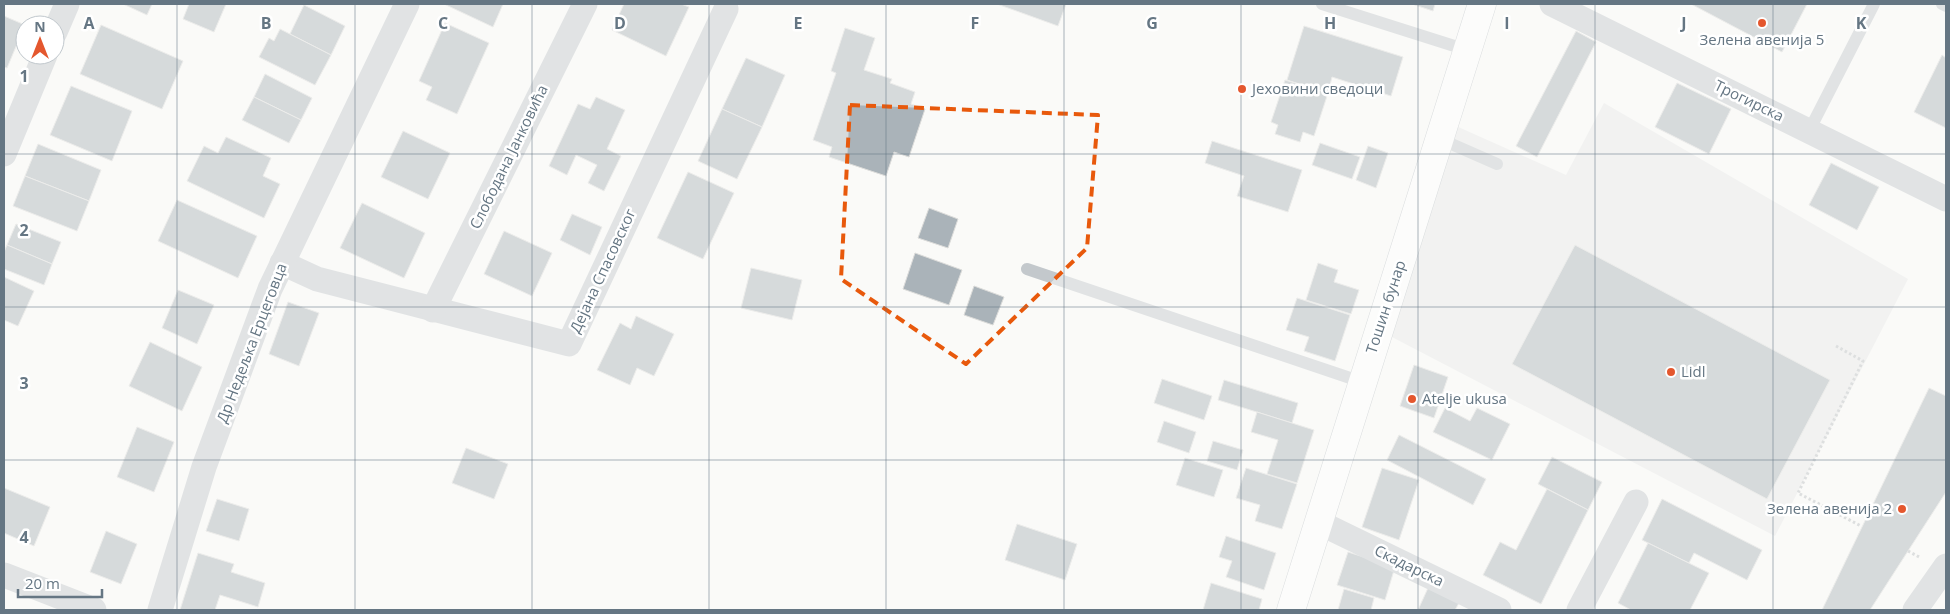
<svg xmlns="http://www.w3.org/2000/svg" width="1950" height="614" font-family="'Open Sans',sans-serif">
<rect width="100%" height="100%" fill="#fafaf8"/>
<polygon fill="#e8e9e9" points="1604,103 1908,279 1775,536 1390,336 1456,126 1566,175"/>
<g fill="#aab3b9" stroke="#dcdcda">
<polygon points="123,4 152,4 147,15"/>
<polygon points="189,4 226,4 214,32 183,19"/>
<polygon points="444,4 503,4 493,27"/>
<polygon points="624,4 681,4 689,7 666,56 612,30"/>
<polygon points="997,4 1066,4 1058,26"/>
<polygon points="1412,4 1435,4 1433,11"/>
<polygon points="1691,4 1807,4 1782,52"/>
<polygon points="304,5 345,26 331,55 290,34"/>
<polygon points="4,16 25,25 7,68 4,67"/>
<polygon points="445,23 489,43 457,114 426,100 432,87 419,81"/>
<polygon points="101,25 183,61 162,109 80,74"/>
<polygon points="1304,26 1403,57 1391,96 1332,77 1328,93 1287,80"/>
<polygon points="845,28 875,38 864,70 892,79 890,83 915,92 911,104 925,109 909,157 894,152 886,176 829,157 832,147 813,140 836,73 831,71"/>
<polygon points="280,29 331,55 315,85 259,57 269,38 274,41"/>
<polygon points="1576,31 1596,42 1537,157 1516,146"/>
<polygon points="1942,55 1946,58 1946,128 1914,112"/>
<polygon points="746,58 785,75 762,127 722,109"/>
<polygon points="265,74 312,98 301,120 254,97"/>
<polygon points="1285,80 1328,93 1314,136 1303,132 1300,142 1275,134 1278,125 1271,122"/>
<polygon points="1677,83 1731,109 1709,154 1655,127"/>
<polygon points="71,86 132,111 112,161 50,135"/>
<polygon points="254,97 301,120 289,143 242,120"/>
<polygon points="596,97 625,110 607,149 621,156 604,191 588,183 597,165 576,155 567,175 549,166 578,104 590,109"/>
<polygon points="722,109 762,127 737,179 698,161"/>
<polygon points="403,131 450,153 428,199 381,177"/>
<polygon points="226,137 271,158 263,176 280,184 264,218 187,181 204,146 218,153"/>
<polygon points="1212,141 1302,170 1288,212 1237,196 1244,176 1205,163"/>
<polygon points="1320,143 1360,157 1352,179 1312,165"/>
<polygon points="38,144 101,170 89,201 25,176"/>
<polygon points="1368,146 1388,153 1376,188 1356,180"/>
<polygon points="1831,163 1879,187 1857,230 1809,205"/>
<polygon points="688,172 734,193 703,259 657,238"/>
<polygon points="25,176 89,201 77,231 13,206"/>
<polygon points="177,200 257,236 238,278 158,241"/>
<polygon points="362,203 425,233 404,278 340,248"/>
<polygon points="929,208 958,219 948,248 918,238"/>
<polygon points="572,214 602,227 590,255 560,240"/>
<polygon points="16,224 61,242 52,264 7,245"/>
<polygon points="504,231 552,253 532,296 484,274"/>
<polygon points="7,245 52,264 44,285 4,269 4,252"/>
<polygon points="1575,245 1830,380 1767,499 1512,364"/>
<polygon points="915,253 962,270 949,305 903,289"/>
<polygon points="1318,263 1338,270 1334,282 1359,290 1351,314 1306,300"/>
<polygon points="751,268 802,280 792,320 741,308"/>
<polygon points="4,277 34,291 18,326 4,320"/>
<polygon points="974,286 1004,297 993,325 964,315"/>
<polygon points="178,290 214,305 197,344 162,328"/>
<polygon points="1297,298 1350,315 1335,361 1304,351 1309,337 1286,330"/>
<polygon points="288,302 319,313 299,366 269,354"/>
<polygon points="636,316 674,334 654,376 637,368 630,385 597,370 620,323 631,329"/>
<polygon points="150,342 202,367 182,411 129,386"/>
<polygon points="1414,365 1448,377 1434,418 1400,406"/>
<polygon points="1162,379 1212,396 1204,420 1154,403"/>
<polygon points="1224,380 1298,403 1292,423 1218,400"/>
<polygon points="1929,388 1946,396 1946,492 1870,610 1822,610"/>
<polygon points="1445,408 1470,421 1477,408 1510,424 1492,460 1433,432"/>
<polygon points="1257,412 1314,430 1297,483 1267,474 1278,440 1251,432"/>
<polygon points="1164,421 1196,432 1189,453 1157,442"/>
<polygon points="137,427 174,442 154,492 117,477"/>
<polygon points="1399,435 1486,479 1473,505 1387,460"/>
<polygon points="1213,441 1243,450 1237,470 1207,461"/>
<polygon points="466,448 508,464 494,499 452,483"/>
<polygon points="1552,457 1602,482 1588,510 1538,484"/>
<polygon points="1185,458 1223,470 1214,497 1176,485"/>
<polygon points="1246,468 1297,484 1282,529 1255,521 1260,505 1236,498"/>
<polygon points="1382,468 1419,480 1399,540 1362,527"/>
<polygon points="4,488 50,507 34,546 4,533"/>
<polygon points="1547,489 1588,510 1541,604 1483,575 1500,542 1516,550"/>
<polygon points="217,499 249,509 239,541 206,531"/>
<polygon points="1662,499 1762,550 1747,580 1694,553 1689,563 1642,540"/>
<polygon points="1017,524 1077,544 1065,580 1005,560"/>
<polygon points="106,531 137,544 121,584 90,572"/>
<polygon points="1226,536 1276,553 1264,590 1226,577 1232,561 1219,557"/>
<polygon points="1648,543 1709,573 1690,610 1631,610 1618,603"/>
<polygon points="1348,552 1395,567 1385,600 1337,585"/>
<polygon points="198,553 234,564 231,572 265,583 258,607 220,595 215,610 180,610"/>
<polygon points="1211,583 1262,599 1259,610 1203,610"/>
<polygon points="1428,588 1459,603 1455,610 1418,610"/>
<polygon points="1344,589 1374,598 1371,610 1373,610 1338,610"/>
</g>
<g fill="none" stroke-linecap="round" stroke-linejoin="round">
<g stroke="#b3babf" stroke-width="29">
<polyline id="secondary" points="1291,610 1482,4"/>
</g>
<g stroke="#bbbfc2" stroke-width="3" stroke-dasharray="2.5 2.5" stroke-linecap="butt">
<polyline points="1836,346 1863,361 1798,493 1861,526"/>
<polyline points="1908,551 1921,558"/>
</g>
<g stroke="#c3c8cc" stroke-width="12">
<polyline points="1322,4 1467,50"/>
<polyline points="1942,4 1946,6"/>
<polyline points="1809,131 1874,4"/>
<polyline points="1440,139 1497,164"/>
<polyline points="1027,269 1362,382"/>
</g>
<g stroke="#c3c8cc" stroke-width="25">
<polyline points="1552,4 1946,199"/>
<polyline points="55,32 67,4"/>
<polyline points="4,154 45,55"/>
<polyline points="282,263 317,279 569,344 726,9"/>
<polyline points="433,310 585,4"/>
<polyline points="1318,522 1499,610"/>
<polyline points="4,575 94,610"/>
<polyline points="160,610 204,467 270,289 407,4"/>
<polyline points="1579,610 1636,502"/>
<polyline points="1915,610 1946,566"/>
</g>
<use href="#secondary" stroke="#fff" stroke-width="28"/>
</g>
<path d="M0 0H1950V614H0ZM850,105L1098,115L1087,248L966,364L841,279Z" fill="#fafaf8" fill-opacity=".55" fill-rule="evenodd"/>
<path fill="none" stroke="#e8590c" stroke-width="4" stroke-dasharray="10 6" stroke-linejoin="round" d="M850,105L1098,115L1087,248L966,364L841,279Z"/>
<path fill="none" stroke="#657683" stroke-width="1" stroke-opacity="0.55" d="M177,4V610M355,4V610M532,4V610M709,4V610M886,4V610M1064,4V610M1241,4V610M1418,4V610M1595,4V610M1773,4V610M4,154H1946M4,307H1946M4,460H1946"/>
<g fill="#e4572e" stroke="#fff" stroke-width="2">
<circle cx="1762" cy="23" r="5"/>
<circle cx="1242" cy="89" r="5"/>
<circle cx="1671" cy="372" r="5"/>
<circle cx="1412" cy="399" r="5"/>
<circle cx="1902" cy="509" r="5"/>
</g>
<g text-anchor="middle" stroke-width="5" stroke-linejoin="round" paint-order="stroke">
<g font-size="15" fill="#657683" stroke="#fff" text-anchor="start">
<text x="1762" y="45" text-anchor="middle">Зелена авенија 5</text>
<text x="1252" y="94">Јеховини сведоци</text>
<text x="1681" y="377">Lidl</text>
<text x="1422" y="404">Atelje ukusa</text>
<text x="1892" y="514" text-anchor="end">Зелена авенија 2</text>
</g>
<g font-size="15" fill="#657683" stroke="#fff">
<text transform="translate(1749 101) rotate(26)" y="5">Трогирска</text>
<text transform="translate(509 157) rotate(-64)" y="5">Слободана Јанковића</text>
<text transform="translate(603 271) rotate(-65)" y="5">Дејана Спасовског</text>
<text transform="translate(1386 307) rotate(-72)" y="5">Тошин бунар</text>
<text transform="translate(252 343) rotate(-69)" y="5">Др Недељка Ерцеговца</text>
<text transform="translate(1409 566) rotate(26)" y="5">Скадарска</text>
</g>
</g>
<g font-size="16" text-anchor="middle" font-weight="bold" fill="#657683" stroke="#fff" stroke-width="5" stroke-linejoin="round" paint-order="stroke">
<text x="89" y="29">A</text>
<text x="266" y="29">B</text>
<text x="443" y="29">C</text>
<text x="620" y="29">D</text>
<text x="798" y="29">E</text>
<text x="975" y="29">F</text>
<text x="1152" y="29">G</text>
<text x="1330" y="29">H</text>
<text x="1507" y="29">I</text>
<text x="1684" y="29">J</text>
<text x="1861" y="29">K</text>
<text x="24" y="82">1</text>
<text x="24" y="236">2</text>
<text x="24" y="389">3</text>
<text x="24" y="543">4</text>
</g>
<rect width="1950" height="614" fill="none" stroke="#657683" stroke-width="10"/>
<g transform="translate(40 40)"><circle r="24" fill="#ffffff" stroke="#c1c8cd"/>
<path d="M0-4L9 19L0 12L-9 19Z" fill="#e4572e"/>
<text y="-8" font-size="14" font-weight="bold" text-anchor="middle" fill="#657683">N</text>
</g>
<path d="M18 589v8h84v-8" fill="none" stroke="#657683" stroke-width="2.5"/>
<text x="25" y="589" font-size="15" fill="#657683" stroke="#ffffff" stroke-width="4" paint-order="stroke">20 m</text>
</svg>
